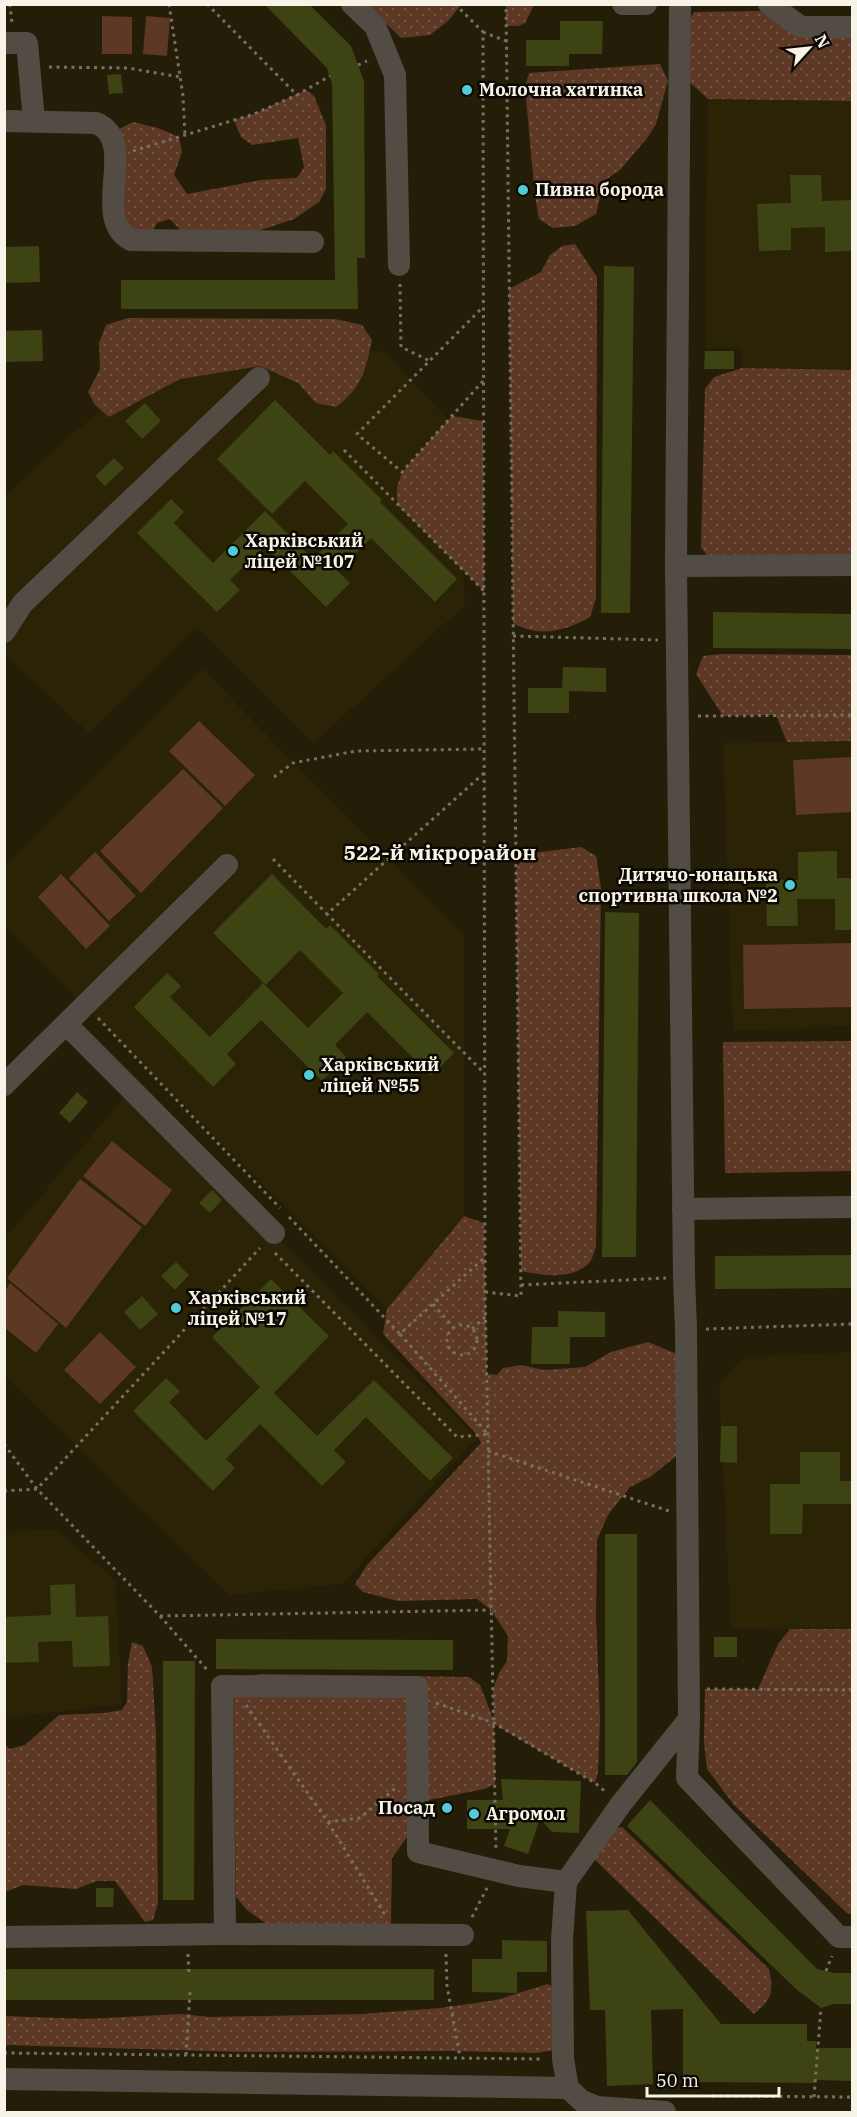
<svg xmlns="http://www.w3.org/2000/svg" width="857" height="2117" font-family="'IBM Plex Serif',serif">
<defs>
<pattern id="park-dots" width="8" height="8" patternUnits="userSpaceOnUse" patternTransform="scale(1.5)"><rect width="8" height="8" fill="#5c3825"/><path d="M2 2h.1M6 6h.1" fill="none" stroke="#745545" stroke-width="1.8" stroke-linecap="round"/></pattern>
</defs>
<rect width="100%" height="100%" fill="#241e09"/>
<g fill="#2b2306">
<polygon points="708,99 852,101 852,370 742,368 742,349 705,348"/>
<polygon points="384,351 456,429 465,605 314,743 197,627 89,733 5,655 4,497 66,439 166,357"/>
<polygon points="202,669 464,935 464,1216 387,1309 5,926 5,866"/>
<polygon points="852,741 852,1026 733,1031 723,743"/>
<polygon points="131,1089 477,1438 342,1584 229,1595 5,1376 4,1240"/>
<polygon points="852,1352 852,1629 731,1628 719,1387 734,1366 746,1357"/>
<polygon points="55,1529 115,1580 122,1704 5,1718 4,1533"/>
</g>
<g fill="url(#park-dots)">
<polygon points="367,5 461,5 448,21 430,35 401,38"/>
<polygon points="506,5 506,4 534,5 525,23 518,26 506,26"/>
<polygon points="759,11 796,34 852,33 852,101 708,99 686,79 689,20 694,12"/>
<polygon points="660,64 668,81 656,124 648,137 620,170 604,181 596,214 575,226 553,228 539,219 535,196 525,87 529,73"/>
<polygon points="306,90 314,96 326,125 326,189 319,202 294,219 255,232 181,231 170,219 157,223 151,234 133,233 124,225 119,129 133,122 158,128 179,137 182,152 174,175 187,194 261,180 297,178 304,167 298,138 252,145 241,137 234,120 254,114"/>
<path d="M575,244L597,277L596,599L590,617C566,631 539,638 513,623L509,289L541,272L550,255L562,246Z"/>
<path d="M128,318L335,319L362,325L372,340C365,372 363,386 336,407L316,403L298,383L260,366L180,379L109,417L95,405L88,392L100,369L99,343L106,325Z"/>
<polygon points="742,368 852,370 852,557 708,557 701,547 705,389 714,377"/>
<polygon points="452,416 483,421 484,591 397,504 397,487 402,472"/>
<polygon points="722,654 852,655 852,741 787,742 776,715 723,716 696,674 703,656"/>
<path d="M581,847L596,856L601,887L596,1247C594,1253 592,1261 587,1265C570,1280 541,1275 521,1271L516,870L525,854Z"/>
<polygon points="852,1041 852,1171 725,1173 723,1042"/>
<polygon points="464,1216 484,1223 487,1374 497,1375 503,1368 521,1365 544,1370 585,1367 611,1352 648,1342 677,1354 679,1454 650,1477 630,1487 608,1515 597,1540 596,1617 600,1720 598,1772 595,1783 494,1724 495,1784 484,1789 424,1801 418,1822 392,1858 391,1925 271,1927 247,1910 236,1897 233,1686 241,1677 261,1674 469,1677 480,1685 494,1721 493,1690 499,1673 507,1661 508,1636 491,1610 477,1599 398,1601 363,1592 355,1584 367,1565 481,1443 477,1435 383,1334 387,1309"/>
<polygon points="790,1629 852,1629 852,1914 848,1914 734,1805 707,1769 704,1742 705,1689 758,1689 778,1644"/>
<polygon points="132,1642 143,1646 152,1667 156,1735 158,1903 153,1920 145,1922 115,1881 97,1881 76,1889 23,1885 5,1892 5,1745 9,1749 25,1745 59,1715 104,1713 122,1710 127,1702 128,1663"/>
<path d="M622,1827L769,1969C774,1992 772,1999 754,2014L592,1857L610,1830Z"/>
<polygon points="548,1984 557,1990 554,2050 536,2053 449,2051 243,2052 5,2045 5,2016 86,2019 181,2014 210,2017 362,2014 441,2008 496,2000"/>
</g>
<g fill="#5c3825">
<polygon points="102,16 132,17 132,54 102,54"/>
<polygon points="146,16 170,18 167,56 143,54"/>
<polygon points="199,721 255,775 225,806 169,751"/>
<polygon points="852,757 852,812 796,815 793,760"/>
<polygon points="183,769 223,808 141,893 100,851"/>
<polygon points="95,852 136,896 109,921 69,878"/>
<polygon points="61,874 110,926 86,949 38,897"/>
<polygon points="852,943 852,1007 744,1009 743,945"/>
<polygon points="112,1141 172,1190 145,1226 83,1176"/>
<polygon points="80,1179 142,1227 66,1328 7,1278"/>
<polygon points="10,1283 58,1324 36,1353 5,1328 5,1291"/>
<polygon points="100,1332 136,1367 100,1404 64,1370"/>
</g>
<g fill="#3e4314">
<polygon points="264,4 309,4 351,46 364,81 365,258 357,258 358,309 121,309 121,280 335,280 332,83 327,68"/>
<polygon points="560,21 603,21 602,54 569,54 569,66 526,66 526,40 560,40"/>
<polygon points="121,74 123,93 109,94 107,75"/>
<polygon points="790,175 821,175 822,201 852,200 852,251 825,252 825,227 791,228 791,250 759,251 757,204 791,203"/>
<polygon points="39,246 40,282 4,283 4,247"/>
<polygon points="604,266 634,267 630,613 601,613"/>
<polygon points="42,330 43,361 4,362 4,331"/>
<polygon points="705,351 734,351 734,369 704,369"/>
<polygon points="275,400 330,455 333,451 382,500 380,502 457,579 435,602 371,538 338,571 350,583 326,607 265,546 230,580 240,590 217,612 137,533 171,499 184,512 174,523 213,563 265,511 313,559 348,524 305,481 272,514 217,459"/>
<polygon points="145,403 161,421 142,439 125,421"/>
<polygon points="114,458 124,468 105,486 95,476"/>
<polygon points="713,612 852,614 852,649 713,648"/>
<polygon points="563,667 606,668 606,692 569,691 569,713 528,713 528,688 562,688"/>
<polygon points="837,851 837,878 852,878 852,930 835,930 835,899 797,899 798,926 767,926 766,880 798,880 798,852"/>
<polygon points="272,874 326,929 330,925 379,974 377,976 454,1053 431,1076 367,1012 335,1045 346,1057 322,1081 261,1020 227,1054 236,1064 213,1087 134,1007 167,973 181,986 170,997 210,1037 263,983 308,1028 343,993 300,950 266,985 213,933"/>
<polygon points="605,912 639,913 636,1257 602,1257"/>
<polygon points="77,1092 88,1102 70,1123 59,1113"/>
<polygon points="212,1190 222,1200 210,1213 199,1203"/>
<polygon points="852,1255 852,1288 715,1289 715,1256"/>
<polygon points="176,1262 189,1275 175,1290 161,1276"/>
<polygon points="271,1279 329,1336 274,1393 317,1436 374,1380 453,1458 430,1481 366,1417 334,1450 346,1462 322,1486 260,1424 226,1459 235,1468 213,1491 133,1411 166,1378 180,1391 169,1402 206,1441 260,1387 212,1337"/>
<polygon points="142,1296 158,1314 140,1330 124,1312"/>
<polygon points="558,1311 605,1312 605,1337 570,1337 570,1364 531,1364 532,1327 558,1327"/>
<polygon points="721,1426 737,1426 737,1463 720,1462"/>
<polygon points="800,1452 840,1452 840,1481 852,1481 852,1504 803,1504 802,1534 770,1534 770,1484 800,1484"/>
<polygon points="605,1534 637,1534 637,1762 627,1775 605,1775"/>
<polygon points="75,1584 76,1617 108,1616 110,1666 73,1667 72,1641 38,1642 39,1662 4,1663 4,1617 51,1615 50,1585"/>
<rect x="714" y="1637" width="23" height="20"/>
<polygon points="216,1639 453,1640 453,1670 216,1669"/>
<polygon points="163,1661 195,1661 194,1900 163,1900"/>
<polygon points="501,1779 581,1781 579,1833 552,1832 540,1819 528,1854 504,1846 510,1829 467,1829 467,1800 503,1800"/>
<polygon points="650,1800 817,1969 834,1973 852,1973 852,2004 833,2004 821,2008 796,1989 627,1826"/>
<polygon points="96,1888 114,1888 113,1907 96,1907"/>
<polygon points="628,1910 721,2024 807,2024 807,2041 816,2041 816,2048 852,2048 852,2081 816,2080 816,2083 683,2082 683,2009 651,2010 653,2084 607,2086 605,2010 590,2010 586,1911"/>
<polygon points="502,1940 547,1941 547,1972 517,1972 517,1993 472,1992 472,1959 502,1959"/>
<rect x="4" y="1969" width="430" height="31"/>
</g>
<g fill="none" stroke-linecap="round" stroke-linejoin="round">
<g stroke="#76705f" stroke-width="3" stroke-dasharray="3 4.5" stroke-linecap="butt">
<polyline points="10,4 12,24"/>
<polyline points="169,4 183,96 185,136"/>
<polyline points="207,4 297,95 330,76"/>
<polyline points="455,4 483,32 485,1292 496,1851"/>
<polyline points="483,32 506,41"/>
<polyline points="358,65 367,61"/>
<polyline points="49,67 128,68 180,77"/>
<polyline points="133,151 254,114 297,95"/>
<polyline points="400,284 401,347 430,361"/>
<polyline points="483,381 402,472 357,434 483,307"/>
<polyline points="344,450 484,591"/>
<polyline points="513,636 658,640"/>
<polyline points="698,716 852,715"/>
<polyline points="484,773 327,914 484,1073"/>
<polyline points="274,777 293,763 356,751 484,749"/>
<polyline points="273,859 327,914"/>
<polyline points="98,1018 280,1208"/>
<polyline points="289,1217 400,1334 484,1258"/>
<polyline points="275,1253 457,1437 488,1434"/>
<polyline points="521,1285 666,1278"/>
<polyline points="485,1292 521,1296 506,4"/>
<polyline points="433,1304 453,1327"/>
<circle cx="462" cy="1340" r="15"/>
<polyline points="472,1329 485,1317"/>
<polyline points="706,1329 852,1324"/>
<polyline points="400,1334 488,1434"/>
<polyline points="4,1444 37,1489 160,1616 209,1672"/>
<polyline points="488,1451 669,1511"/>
<polyline points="4,1491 37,1489 260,1248"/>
<polyline points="160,1616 491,1610"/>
<polyline points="707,1689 852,1690"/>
<polyline points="436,1703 494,1723 595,1783 607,1793"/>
<polyline points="246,1705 328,1822 360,1818 398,1786"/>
<polyline points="328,1822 385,1915"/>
<polyline points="472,1917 487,1888"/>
<polyline points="188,1954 189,1976"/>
<polyline points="446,1954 447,1986 460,2057"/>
<polyline points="826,1971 832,1956"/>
<polyline points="4,2053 543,2059"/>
<polyline points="186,2055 190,1992"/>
<polyline points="712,2096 852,2097"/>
<polyline points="814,2097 821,2008"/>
</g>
<g stroke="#534c44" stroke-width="22">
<polyline points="352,4 375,26 395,75 399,265"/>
<polyline points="623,4 646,4"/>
<polyline points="769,4 801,27 852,27"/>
<polyline points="4,43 27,43 34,121"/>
<path d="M4,121L96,123C140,141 89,218 131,240L313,242"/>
<polyline points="676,566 680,4"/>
<polyline points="4,632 23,603 259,378"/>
<polyline points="67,1025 274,1233"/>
<polyline points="4,1085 227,865"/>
<polyline points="683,1209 852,1207"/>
<polyline points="689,1719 687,1778 839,1937 852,1937"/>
<polyline points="225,1934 222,1686 417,1687 418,1852 519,1876 566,1882"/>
<polyline points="4,1937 225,1934 463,1935"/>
<polyline points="4,2079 568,2088"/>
<polyline points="665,2112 597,2107 582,2101 568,2088 563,2059 562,1940 566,1882 621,1804 689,1719 686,1329 684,1277 676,566 852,565"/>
</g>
</g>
<g fill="#52cbd8" stroke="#0b0803" stroke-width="2">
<circle cx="467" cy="90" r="6"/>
<circle cx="523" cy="190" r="6"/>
<circle cx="233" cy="551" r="6"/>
<circle cx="790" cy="885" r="6"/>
<circle cx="309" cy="1075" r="6"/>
<circle cx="176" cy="1308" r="6"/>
<circle cx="447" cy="1808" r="6"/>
<circle cx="474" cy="1814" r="6"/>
</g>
<g text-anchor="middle" stroke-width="5" stroke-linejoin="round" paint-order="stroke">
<g font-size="18" font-weight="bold" fill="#f7f3e6" stroke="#0b0803" text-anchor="start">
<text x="479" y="96">Молочна хатинка</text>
<text x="535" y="196">Пивна борода</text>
<text x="245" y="547">Харківський<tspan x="245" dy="21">ліцей №107</tspan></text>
<text x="778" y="881" text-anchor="end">Дитячо-юнацька<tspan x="778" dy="21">спортивна школа №2</tspan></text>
<text x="321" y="1071">Харківський<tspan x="321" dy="21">ліцей №55</tspan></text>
<text x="188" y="1304">Харківський<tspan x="188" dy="21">ліцей №17</tspan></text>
<text x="435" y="1814" text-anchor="end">Посад</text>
<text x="486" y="1820">Агромол</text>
</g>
<g font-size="21" font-weight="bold" fill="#f7f3e6" stroke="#0b0803">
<text x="440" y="860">522-й мікрорайон</text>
</g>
</g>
<rect width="857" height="2117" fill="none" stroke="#f7f3e6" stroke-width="12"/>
<g transform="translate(809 48) rotate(63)" stroke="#0b0803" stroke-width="4.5" paint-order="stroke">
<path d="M0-4.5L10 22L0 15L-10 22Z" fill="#f7f3e6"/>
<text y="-9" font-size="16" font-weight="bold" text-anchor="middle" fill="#f7f3e6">N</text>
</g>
<path d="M647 2087v9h132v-9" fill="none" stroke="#f7f3e6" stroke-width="3"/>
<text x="656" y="2087" font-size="18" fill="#f7f3e6" stroke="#0b0803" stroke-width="4.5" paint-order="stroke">50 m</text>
</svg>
